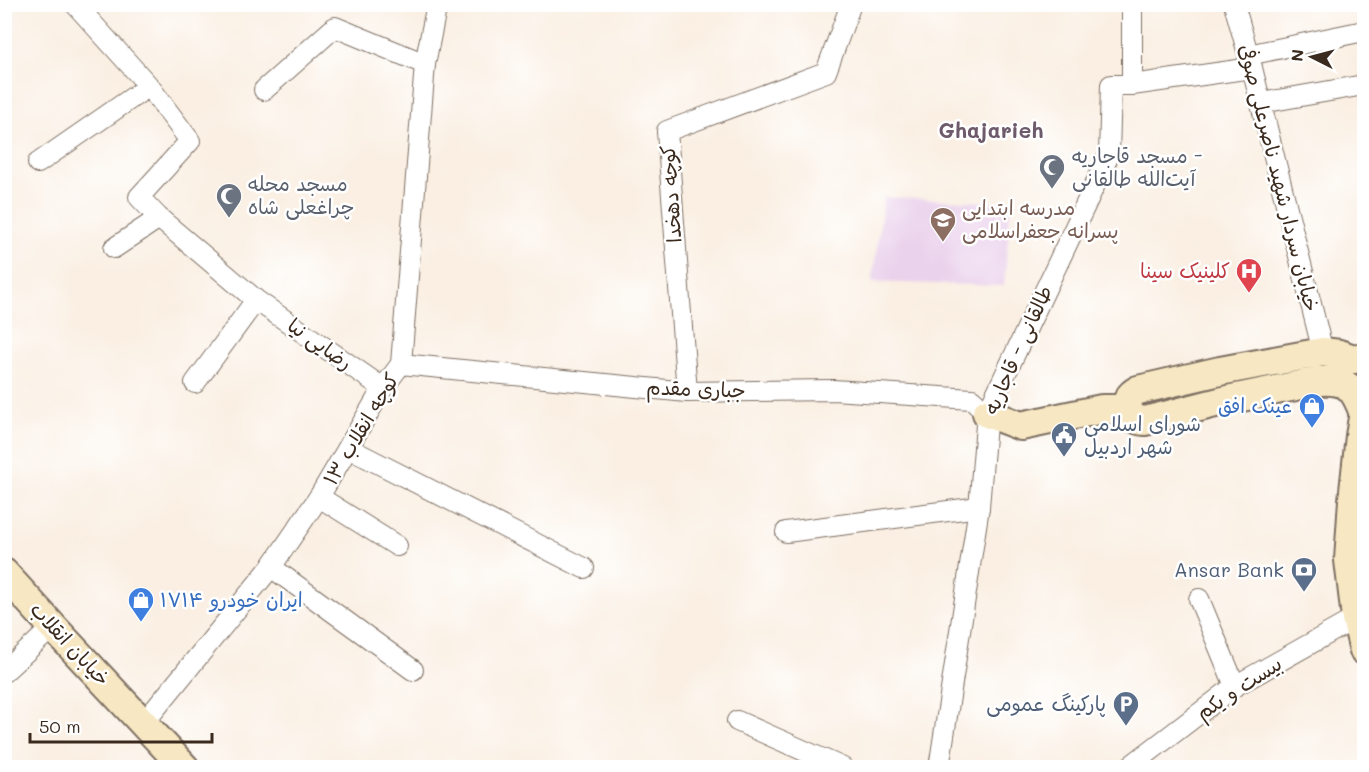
<svg xmlns="http://www.w3.org/2000/svg" width="1369" height="772" font-family="Mali,'Playpen Sans Arabic',sans-serif">
<rect width="100%" height="100%" fill="#fff"/>
<filter id="ink" filterUnits="userSpaceOnUse"><feTurbulence type="fractalNoise" baseFrequency=".0167" numOctaves="2"/><feDisplacementMap in="SourceGraphic" scale="12" xChannelSelector="R" yChannelSelector="G"/><feConvolveMatrix kernelMatrix="1 2 1 2 8 2 1 2 1" color-interpolation-filters="sRGB"/></filter>
<filter id="wash" filterUnits="userSpaceOnUse"><feTurbulence type="fractalNoise" baseFrequency=".008" numOctaves="4" result="noise"/><feDisplacementMap in="SourceGraphic" scale="24" xChannelSelector="R" yChannelSelector="G"/><feGaussianBlur stdDeviation="1.35" result="paint"/><feColorMatrix in="noise" values="0 0 0 0 0 0 0 0 0 0 0 0 0 0 0 0 0 1.4 0 .05"/><feComposite in="paint" operator="in"/></filter>
<g filter="url(#wash)">
<rect width="100%" height="100%" fill="#faefe2"/>
<polygon fill="#ead1ec" points="884,197 1011,203 1004,286 872,282"/>
</g>
<g filter="url(#ink)">
<g fill="none" stroke-linecap="round" stroke-linejoin="round">
<g stroke="#7e6f63" stroke-width="22">
<g id="street">
<polyline points="75,4 149,86 190,141 139,197 159,218 256,300 383,388"/>
<polyline points="1132,4 1132,85"/>
<polyline points="1234,4 1252,68 1323,352"/>
<polyline points="1248,55 1364,31"/>
<polyline points="264,90 335,27 425,64"/>
<polyline points="1261,103 1364,85"/>
<polyline points="38,163 149,86"/>
<polyline points="114,248 159,218"/>
<polyline points="401,364 687,392 833,390 972,399 987,413"/>
<polyline points="195,383 256,300"/>
<polyline points="687,392 667,131 826,72 851,4"/>
<polyline points="348,448 584,568"/>
<polyline points="319,497 397,546"/>
<polyline points="786,532 979,507"/>
<polyline points="271,567 413,670"/>
<polyline points="1199,599 1235,686"/>
<polyline points="4,672 53,627"/>
<polyline points="737,721 843,768"/>
<polyline points="143,724 271,567 319,497 383,388 401,364 425,64 437,4"/>
<polyline points="939,768 979,507 987,413 1109,155 1111,85 1132,85 1252,68"/>
<polyline points="1128,768 1235,686 1356,618"/>
</g>
</g>
<g stroke="#7e6f63" stroke-width="32">
<g id="secondary">
<polyline points="1364,412 1360,436 1353,500 1349,560 1356,618 1364,650"/>
<polyline points="987,413 1021,426 1102,409 1128,409"/>
<path d="M1364,414C1355,389 1348,379 1320,381L1227,400L1145,421C1125,420 1120,399 1138,390L1220,371L1323,352L1339,354L1354,359L1364,357"/>
<polyline points="4,573 53,627 185,768"/>
</g>
</g>
<use href="#street" stroke="#fff" stroke-width="20"/>
<use href="#secondary" stroke="#f7e8c3" stroke-width="28"/>
</g>
</g>
<defs>
<g id="mosque-pin" transform="scale(1.35)"><path d="M0 17L-7.5 6A9.5 9.5 0 1 1 7.5 6Z" fill="#6b7280" stroke="#fff"/><path d="M3.5-4.9A6 6 0 1 0 3.5 4.9A5 5 0 1 1 3.5-4.9Z" fill="#fff"/></g>
<g id="school-pin" transform="scale(1.35)"><path d="M0 17L-7.5 6A9.5 9.5 0 1 1 7.5 6Z" fill="#8d6e63" stroke="#fff"/><path d="M0-5L7-2L0 1L-7-2ZM-4 1L0 2.5L4 1V4Q0 6-4 4Z" fill="#fff"/></g>
<g id="hospital-pin" transform="scale(1.35)"><path d="M0 17L-7.5 6A9.5 9.5 0 1 1 7.5 6Z" fill="#e0444e" stroke="#fff"/><path d="M-5-5h3v3.5h4V-5h3V5h-3V1.5h-4V5h-3Z" fill="#fff"/></g>
<g id="shop-pin" transform="scale(1.35)"><path d="M0 17L-7.5 6A9.5 9.5 0 1 1 7.5 6Z" fill="#3f7fe0" stroke="#fff"/><path d="M-5-2.5h2.3a2.7 3.5 0 0 1 5.4 0H5L5.5 6h-11ZM-1.5-2.5h3a1.5 2.3 0 0 0-3 0Z" fill="#fff"/></g>
<g id="civic-pin" transform="scale(1.35)"><path d="M0 17L-7.5 6A9.5 9.5 0 1 1 7.5 6Z" fill="#5c6f8a" stroke="#fff"/><path d="M-.6-6.5H3V-4.5H.6V-3L4-1V1h2V6H-6V1h2V-1L-.6-3ZM-1.2 2.5V6h2.4V2.5Z" fill="#fff"/></g>
<g id="bank-pin" transform="scale(1.35)"><path d="M0 17L-7.5 6A9.5 9.5 0 1 1 7.5 6Z" fill="#5c6f8a" stroke="#fff"/><path d="M-6-4H6V4H-6ZM0-2.3a2.3 2.3 0 1 0 0 4.6a2.3 2.3 0 1 0 0-4.6Z" fill="#fff"/></g>
<g id="parking-pin" transform="scale(1.35)"><path d="M0 17L-7.5 6A9.5 9.5 0 1 1 7.5 6Z" fill="#5c6f8a" stroke="#fff"/><path d="M-3.5-5.5H1a3.5 3.5 0 0 1 0 7H-1V5.5H-3.5ZM-1-3.4V-.6H.8a1.4 1.4 0 0 0 0-2.8Z" fill="#fff"/></g>
</defs>
<g fill-rule="evenodd">
<use href="#mosque-pin" x="1052" y="167"/>
<use href="#mosque-pin" x="229" y="196"/>
<use href="#school-pin" x="943" y="220"/>
<use href="#hospital-pin" x="1249" y="271"/>
<use href="#shop-pin" x="1312" y="406"/>
<use href="#civic-pin" x="1064" y="435"/>
<use href="#bank-pin" x="1304" y="570"/>
<use href="#shop-pin" x="141" y="600"/>
<use href="#parking-pin" x="1126" y="704"/>
</g>
<g text-anchor="middle" stroke-width="5" stroke-linejoin="round" paint-order="stroke">
<g font-size="20" fill="#5b616d" stroke="#fff" text-anchor="start">
<text x="1072" y="163">مسجد قاجاریه -<tspan x="1072" dy="23">آیت‌الله طالقانی</tspan></text>
<text x="248" y="191">مسجد محله<tspan x="248" dy="23">چراغعلی شاه</tspan></text>
</g>
<g font-size="20" fill="#3b2a1e" stroke="#fff">
<text transform="translate(1279 178) rotate(76)" y="7">خیابان سردار شهید ناصرعلی صوفی</text>
<text transform="translate(671 194) rotate(-94)" y="7">کوچه دهخدا</text>
<text transform="translate(320 344) rotate(35)" y="7">رضایی نیا</text>
<text transform="translate(1018 350) rotate(-66)" y="7">طالقانی - قاجاریه</text>
<text transform="translate(696 389) rotate(2)" y="7">جباری مقدم</text>
<text transform="translate(361 429) rotate(-59)" y="7">کوچه انقلاب ۱۳</text>
<text transform="translate(70 644) rotate(47)" y="7">خیابان انقلاب</text>
<text transform="translate(1239 688) rotate(-33)" y="7">بیست و یکم</text>
</g>
<g font-size="20" fill="#785e54" stroke="#fff" text-anchor="start">
<text x="962" y="215">مدرسه ابتدایی<tspan x="962" dy="23">پسرانه جعفراسلامی</tspan></text>
</g>
<g font-size="20" fill="#be3a42" stroke="#fff" text-anchor="end">
<text x="1230" y="278">کلینیک سینا</text>
</g>
<g font-size="20" fill="#366cbe" stroke="#fff" text-anchor="end">
<text x="1292" y="413">عینک افق</text>
<text x="160" y="607" text-anchor="start">ایران خودرو ۱۷۱۴</text>
</g>
<g font-size="20" fill="#4e5e75" stroke="#fff" text-anchor="end">
<text x="1084" y="431" text-anchor="start">شورای اسلامی<tspan x="1084" dy="23">شهر اردبیل</tspan></text>
<text x="1284" y="577">Ansar Bank</text>
<text x="1106" y="711">پارکینگ عمومی</text>
</g>
<g font-size="21" font-weight="bold" fill="#6d5a6a" stroke="#fff">
<text x="991" y="138">Ghajarieh</text>
</g>
</g>
<rect width="1369" height="772" fill="none" stroke="#fff" stroke-width="24"/>
<g transform="translate(1312 57) rotate(276)" stroke="#ffffff" stroke-width="4.5" paint-order="stroke">
<path d="M0-4.5L10 22L0 15L-10 22Z" fill="#3b2a1e"/>
<text y="-9" font-size="16" font-weight="bold" text-anchor="middle" fill="#3b2a1e">N</text>
</g>
<path d="M30 733v9h182v-9" fill="none" stroke="#3b2a1e" stroke-width="3"/>
<text x="39" y="733" font-size="18" fill="#3b2a1e" stroke="#ffffff" stroke-width="4.5" paint-order="stroke">50 m</text>
</svg>
